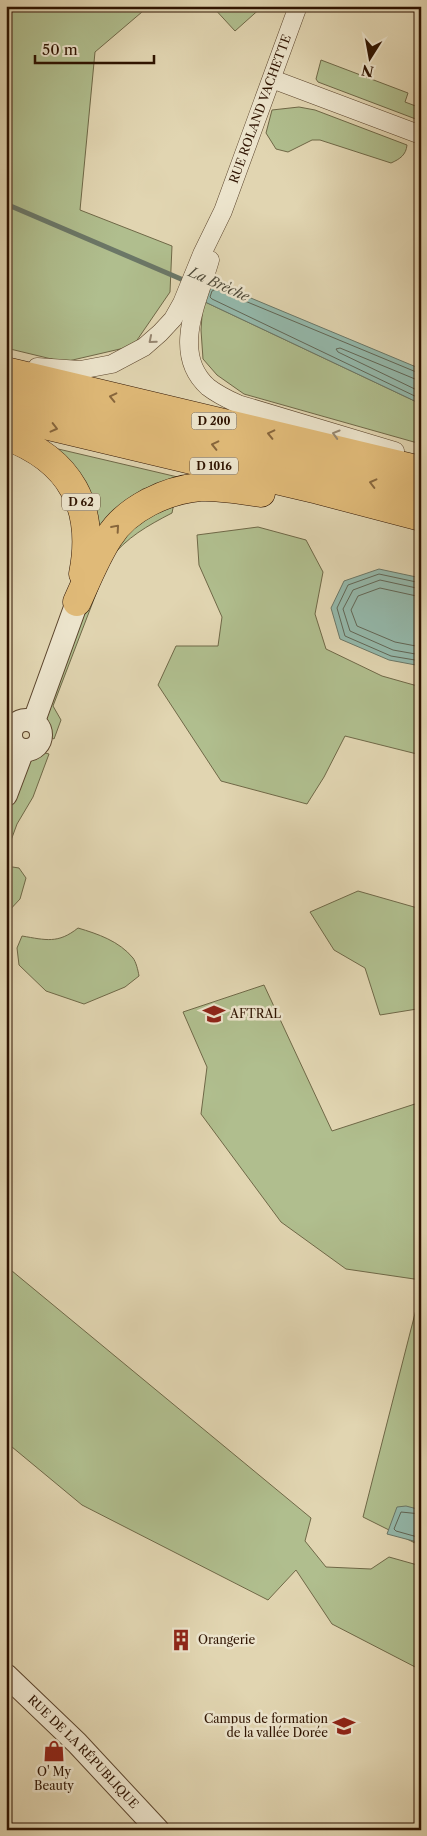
<svg xmlns="http://www.w3.org/2000/svg" width="427" height="1836" font-family="'Libre Caslon Text',serif">
<rect width="100%" height="100%" fill="#e1d5b1"/>
<filter id="stains"><feTurbulence type="fractalNoise" baseFrequency=".004" numOctaves="4"/><feColorMatrix values="0 0 0 0 .2 0 0 0 0 .09 0 0 0 0 .02 0 0 0 .5 -.17"/></filter>
<radialGradient id="worn" r=".72"><stop offset=".6" stop-color="#630" stop-opacity="0"/><stop offset="1" stop-color="#630" stop-opacity=".3"/></radialGradient>
<g fill="#b0be8e" stroke="#6f6847">
<polygon points="6,6 149,6 95,52 80,210 172,246 170,292 133,346 64,362 6,348"/>
<polygon points="212,6 263,6 235,31"/>
<polygon points="321,60 408,93 405,102 421,108 421,121 318,82 316,79"/>
<path d="M299,107L315,110L407,145C406,155 400,159 391,163L320,140H312L288,152L276,149L266,133L272,110Z"/>
<polygon points="203,301 421,404 421,444 244,394 217,375 203,359 201,330"/>
<polygon points="54,448 182,478 143,489 128,499 102,527 94,518"/>
<path d="M174,503L172,513C147,526 127,537 109,560L53,706L61,720L54,739L47,735L42,725L105,554L128,527Z"/>
<polygon points="258,527 306,540 323,572 315,614 326,649 382,676 421,687 421,755 345,736 324,777 307,804 221,781 158,685 176,646 218,646 222,617 199,565 197,535"/>
<polygon points="38,751 49,754 33,797 17,824 6,854 6,818 28,756"/>
<polygon points="6,866 19,868 26,878 20,899 6,914"/>
<polygon points="358,891 421,909 421,1011 417,1009 380,1015 365,968 334,950 310,912"/>
<path d="M78,928C98,934 119,941 133,958C136,962 138,970 139,976L125,987L84,1004L46,991L19,965L17,948L22,936C46,940 58,944 78,928Z"/>
<polygon points="264,985 332,1131 421,1102 421,1280 346,1269 281,1222 201,1114 207,1067 183,1012"/>
<polygon points="6,1266 311,1518 305,1541 326,1567 371,1569 389,1557 421,1566 421,1670 332,1624 296,1570 268,1600 82,1505 6,1442 6,1381 10,1358 6,1349"/>
<polygon points="421,1290 421,1546 363,1517"/>
</g>
<g fill="#94b9ac" stroke="#6b7767">
<polygon points="210,281 421,369 421,404 203,301"/>
<polygon points="379,569 421,578 421,666 389,660 340,639 331,608 344,581"/>
<polygon points="406,1506 421,1510 421,1543 387,1534 397,1507"/>
</g>
<g fill="none" stroke-linecap="round" stroke-linejoin="round">
<g stroke="#616656" stroke-width="1">
<polyline points="421,374 216,289 212,291 210,297 212,299 421,399"/>
<polyline points="421,380 415,379 340,348 336,349 338,352 421,392"/>
<polyline points="421,583 379,574 348,585 337,608 345,636 391,656 421,661"/>
<polyline points="421,589 380,580 353,590 343,609 350,631 393,650 421,655"/>
<polyline points="421,597 380,588 358,596 351,610 357,626 395,642 421,647"/>
<polyline points="421,1514 401,1512 394,1529 396,1531 421,1538"/>
</g>
<polyline stroke="#6b7767" stroke-width="5" points="6,204 188,282"/>
<g stroke="#5b442c" stroke-width="19">
<g id="minor">
<polyline points="272,79 421,135"/>
<path d="M210,260C199,299 170,353 208,387C217,394 227,399 238,404L395,451"/>
<path id="s1" d="M37,367L80,370L112,364L144,347L160,333L173,319L182,303L202,254L223,211L298,6"/>
</g>
</g>
<g stroke="#5b442c" stroke-width="24">
<g id="tertiary">
<circle cx="26" cy="735" r="15"/>
<polyline points="34,721 77,602"/>
<polyline points="6,795 23,750"/>
<path id="s2" d="M6,1675L77,1743L158,1830"/>
</g>
</g>
<g stroke="#2e1300" stroke-width="29">
<polyline id="primary" points="6,371 421,470"/>
</g>
<g stroke="#2e1300" stroke-width="29">
<g id="trunk">
<polyline points="6,396 421,495"/>
<polyline points="6,416 318,490 421,517"/>
<path d="M6,436C71,460 96,507 83,574"/>
<path d="M77,602C87,580 96,557 109,537C127,508 167,490 200,487C220,486 241,490 261,493"/>
</g>
</g>
<use href="#minor" stroke="#ece4cc" stroke-width="18"/>
<use href="#tertiary" stroke="#ece4cc" stroke-width="22"/>
<use href="#primary" stroke="#e0ba78" stroke-width="28"/>
<use href="#trunk" stroke="#e0ba78" stroke-width="28"/>
</g>
<defs><path id="oneway-chevron" d="M-2-3.5L2.5 0L-2 3.5" fill="none" stroke-width="1.6" stroke-linecap="round" stroke-linejoin="round" transform="scale(1.25)"/></defs>
<g stroke="#968670">
<use href="#oneway-chevron" transform="translate(152 340) rotate(140)"/>
<use href="#oneway-chevron" transform="translate(336 434) rotate(-164)"/>
</g>
<g stroke="#87663c">
<use href="#oneway-chevron" transform="translate(113 397) rotate(-167)"/>
<use href="#oneway-chevron" transform="translate(54 428) rotate(14)"/>
<use href="#oneway-chevron" transform="translate(271 434) rotate(-167)"/>
<use href="#oneway-chevron" transform="translate(215 445) rotate(-167)"/>
<use href="#oneway-chevron" transform="translate(373 483) rotate(-166)"/>
<use href="#oneway-chevron" transform="translate(116 528) rotate(-49)"/>
</g>
<defs>
<g id="university-bare" transform="scale(1.725)"><path d="M0-5L7-2L0 1L-7-2ZM-4 1L0 2.5L4 1V4Q0 6-4 4Z" fill="#8f2418" stroke="#ece4cc" stroke-width="2.5" paint-order="stroke"/></g>
<g id="building-bare" transform="scale(1.725)"><path d="M-4-6H4V6H1V3H-1V6H-4ZM-2.5-4.3h1.7v1.8h-1.7ZM.8-4.3h1.7v1.8H.8ZM-2.5-1h1.7V.8h-1.7ZM.8-1h1.7V.8H.8Z" fill="#8f2418" stroke="#ece4cc" stroke-width="2.5" paint-order="stroke"/></g>
<g id="shop-bare" transform="scale(1.725)"><path d="M-5-2.5h2.3a2.7 3.5 0 0 1 5.4 0H5L5.5 6h-11ZM-1.5-2.5h3a1.5 2.3 0 0 0-3 0Z" fill="#8f2418" stroke="#ece4cc" stroke-width="2.5" paint-order="stroke"/></g>
</defs>
<g fill-rule="evenodd">
<use href="#university-bare" x="214" y="1014"/>
<use href="#building-bare" x="181" y="1640"/>
<use href="#university-bare" x="344" y="1726"/>
<use href="#shop-bare" x="54" y="1751"/>
</g>
<g text-anchor="middle" stroke-width="5" stroke-linejoin="round" paint-order="stroke">
<g fill="#ece4cc" stroke="#67523d" stroke-width="1">
<rect x="191.5" y="412.5" width="45" height="17" rx="4"/>
<rect x="190" y="457.5" width="48" height="17" rx="4"/>
<rect x="62" y="493.5" width="38" height="17" rx="4"/>
</g>
<g font-size="11" font-weight="bold" fill="#2e1300">
<text x="214" y="425">D 200</text>
<text x="214" y="470">D 1016</text>
<text x="81" y="506">D 62</text>
</g>
<g font-size="12" fill="#2e1300" stroke="#ece4cc">
<text dy="4" stroke="none"><textPath href="#s1" startOffset="380">RUE ROLAND VACHETTE</textPath></text>
<text dy="4" stroke="none"><textPath href="#s2" startOffset="109">RUE DE LA RÉPUBLIQUE</textPath></text>
</g>
<g font-size="12" fill="#2e1300" stroke="#ece4cc" text-anchor="start">
<text x="230" y="1018">AFTRAL</text>
<text x="198" y="1644">Orangerie</text>
<text x="328" y="1723" text-anchor="end">Campus de formation<tspan x="328" dy="14">de la vallée Dorée</tspan></text>
<text x="54" y="1776" text-anchor="middle">O' My<tspan x="54" dy="14">Beauty</tspan></text>
</g>
<g font-size="14" font-style="italic" fill="#524d3c" stroke="#ece4cc">
<text transform="translate(219 284) rotate(24)" y="5">La Brèche</text>
</g>
</g>
<rect width="427" height="1836" fill="none" stroke="#e1d5b1" stroke-width="25"/>
<rect x="8" y="8" width="412" height="1821" fill="none" stroke="#2e1300" stroke-width="2.5"/>
<rect x="12" y="12" width="402" height="1811" fill="none" stroke="#2e1300"/>
<g transform="translate(370 58) rotate(191)" stroke="#ece4cc" stroke-width="4" paint-order="stroke">
<path d="M0-4L9 19L0 12L-9 19Z" fill="#2e1300"/>
<text y="-8" font-size="14" font-weight="bold" text-anchor="middle" fill="#2e1300">N</text>
</g>
<path d="M35 55v8h119v-8" fill="none" stroke="#2e1300" stroke-width="2.5"/>
<text x="42" y="55" font-size="15" fill="#2e1300" stroke="#ece4cc" stroke-width="4" paint-order="stroke">50 m</text>
<rect width="100%" height="100%" filter="url(#stains)"/>
<rect width="100%" height="100%" fill="url(#worn)"/>
</svg>
